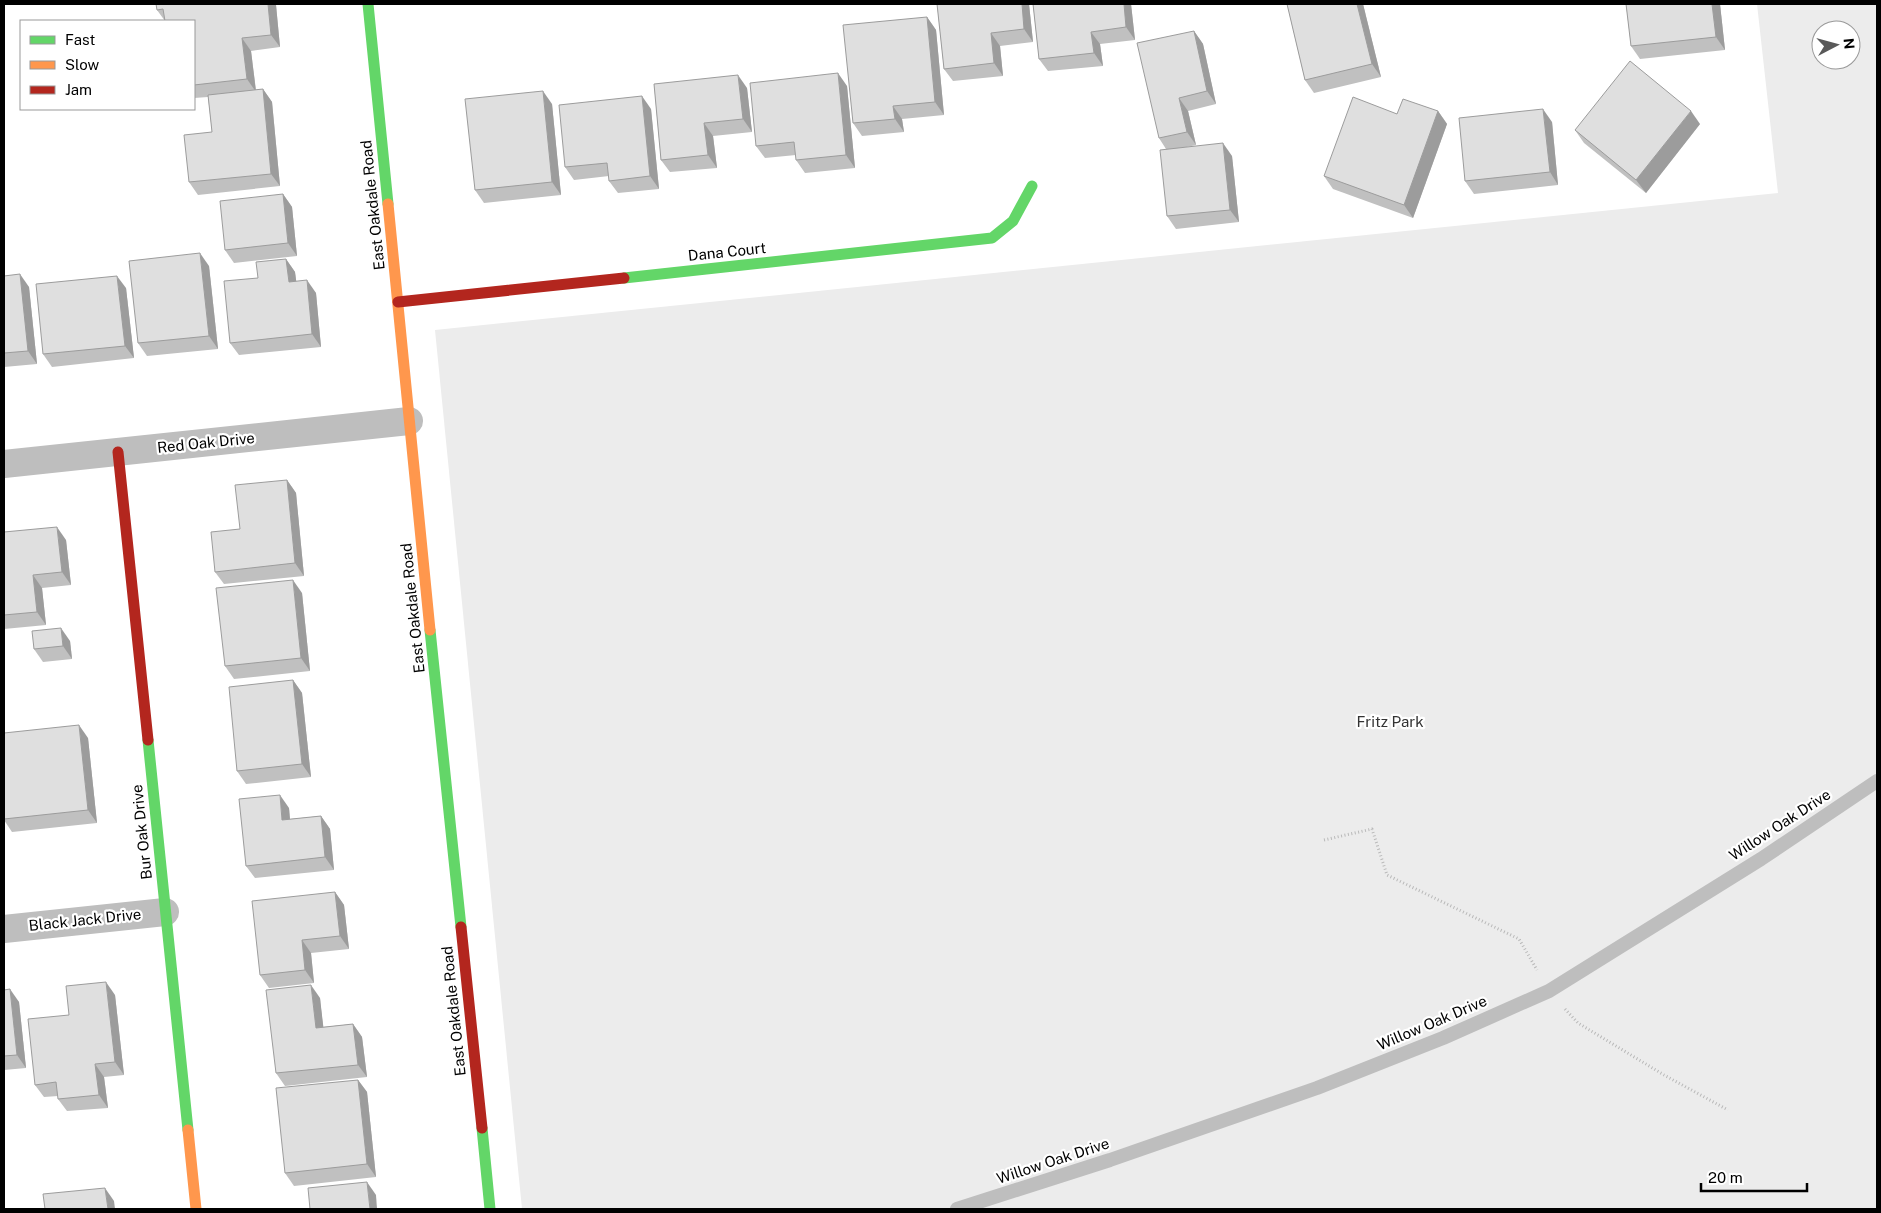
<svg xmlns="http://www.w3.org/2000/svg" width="1881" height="1213" font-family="'Public Sans',sans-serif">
<rect width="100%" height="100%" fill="#fff"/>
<path fill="#ececec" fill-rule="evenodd" d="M1757,4H1877V1209H522L435,330L1778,193ZM1821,30H1851V60H1821Z"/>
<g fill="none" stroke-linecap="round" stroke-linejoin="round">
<g stroke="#b9b9b9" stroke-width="3" stroke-dasharray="1 2.5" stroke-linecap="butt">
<polyline points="1324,840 1372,829 1387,875 1519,939 1537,970"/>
<polyline points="1565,1009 1578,1023 1664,1075 1728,1110"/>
</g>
<polyline stroke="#bebebe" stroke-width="14" points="957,1209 1110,1160 1317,1088 1443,1038 1549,991 1761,859 1877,781"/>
<g stroke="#bebebe" stroke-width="28">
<polyline points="4,464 409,421"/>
<polyline points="4,929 165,912"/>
</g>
<g stroke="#63d668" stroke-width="11">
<polyline points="368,4 388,204"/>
<polyline points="624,278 992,238 1013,221 1032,186"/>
<polyline points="430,630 461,927"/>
<polyline points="148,740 188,1130"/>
<polyline points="482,1128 490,1209"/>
</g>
<g stroke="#ff974d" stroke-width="11">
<polyline points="388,204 430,630"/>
<polyline points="188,1130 196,1209"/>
</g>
<g stroke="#b3261e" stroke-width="11">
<polyline points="398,302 624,278"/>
<polyline points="118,452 148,740"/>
<polyline points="461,927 482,1128"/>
</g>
</g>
<g fill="#c0c0c0">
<polygon points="156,4 276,5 280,47 251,51 256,90 263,89 272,102 280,186 198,195 189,182 212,132 208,97 194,98 194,21 165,21 157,10"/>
<polygon points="937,4 1029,4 1033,42 1000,46 1003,76 953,81 944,69"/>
<polygon points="1033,4 1131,4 1135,40 1100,44 1103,66 1048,71 1039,59"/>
<polygon points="1287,4 1363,4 1381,77 1314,93 1305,80"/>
<polygon points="1626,4 1720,4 1725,50 1640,59 1631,46"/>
<polygon points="927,17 936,30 944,115 902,119 904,132 862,136 853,123"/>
<polygon points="1194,31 1203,44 1216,104 1188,111 1196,145 1182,148 1232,156 1239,222 1176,229 1167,216 1166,149 1159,138"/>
<polygon points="654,84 747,88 752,132 713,136 717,168 670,172 661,160"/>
<polygon points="847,86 855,168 805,173 796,160 796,155 765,158 756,146"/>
<polygon points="552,104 561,195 484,203 475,190"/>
<polygon points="651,109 659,189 618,193 609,181 609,176 574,180 565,167"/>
<polygon points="1438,111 1447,124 1413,218 1333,189 1324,176 1397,114"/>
<polygon points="1552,122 1558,185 1474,194 1465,181"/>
<polygon points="1700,124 1646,193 1584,143 1575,130"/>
<polygon points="283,194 292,207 297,256 234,263 225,250"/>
<polygon points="286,259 295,272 296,281 316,293 321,347 239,355 230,343 258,278"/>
<polygon points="209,266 218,349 147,356 138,343"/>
<polygon points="4,276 29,287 37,364 4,367"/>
<polygon points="126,288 134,358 52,367 43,354"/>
<polygon points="287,480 296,493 304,576 224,584 215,572 240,529"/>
<polygon points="4,532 66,540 71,585 42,588 46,625 4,629"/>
<polygon points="302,593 310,671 234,679 225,666"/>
<polygon points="70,641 72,659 43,662 34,649"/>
<polygon points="293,680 302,693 311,777 246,784 237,771"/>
<polygon points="4,733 88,738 97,823 12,832 4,820"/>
<polygon points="289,808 290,819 321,816 330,829 334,870 255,878 246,866"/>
<polygon points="335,892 344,905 349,949 311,953 314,983 269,988 260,975"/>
<polygon points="4,990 19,1002 26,1068 4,1070"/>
<polygon points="115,995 124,1075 104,1077 108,1108 67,1111 58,1099 58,1096 44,1097 35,1085 69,1015"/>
<polygon points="320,998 323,1027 353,1024 362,1037 367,1077 285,1086 276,1073"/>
<polygon points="358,1080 367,1092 376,1177 294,1186 285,1173"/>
</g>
<g fill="#9c9c9c">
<polygon points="268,4 275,4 276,5 280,47 271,35"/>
<polygon points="1022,4 1029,4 1033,42 1024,29"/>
<polygon points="1124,4 1131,4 1135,40 1126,27"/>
<polygon points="1357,4 1363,4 1381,77 1372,64"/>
<polygon points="1712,4 1720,4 1725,50 1716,37"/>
<polygon points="927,17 936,30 944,115 935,102"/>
<polygon points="1194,31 1203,44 1216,104 1207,91"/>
<polygon points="1091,32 1100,44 1103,66 1094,53"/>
<polygon points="991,33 1000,46 1003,76 994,63"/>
<polygon points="242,38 251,51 256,92 247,79"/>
<polygon points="838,73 847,86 855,168 846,155"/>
<polygon points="738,75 747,88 752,132 743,119"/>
<polygon points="263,89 272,102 280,186 271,174"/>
<polygon points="543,91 552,104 561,195 552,182"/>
<polygon points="642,96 651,109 659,189 650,176"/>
<polygon points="1179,98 1188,111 1196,145 1187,132"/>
<polygon points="893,106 902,119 904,132 895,119"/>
<polygon points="1543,109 1552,122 1558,185 1550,172"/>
<polygon points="1438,111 1447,124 1413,218 1404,205"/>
<polygon points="1691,111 1700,124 1646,193 1636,180"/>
<polygon points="704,123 713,136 717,168 708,155"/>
<polygon points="1223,143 1232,156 1239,222 1230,210"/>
<polygon points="283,194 292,207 297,256 288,243"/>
<polygon points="200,253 209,266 218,349 209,336"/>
<polygon points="286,259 295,272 298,294 289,282"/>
<polygon points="20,274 29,287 37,364 28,351"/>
<polygon points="117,276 126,288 134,358 125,346"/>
<polygon points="307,280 316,293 321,347 312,334"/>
<polygon points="287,480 296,493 304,576 295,563"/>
<polygon points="57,527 66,540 71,585 62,572"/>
<polygon points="33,575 42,588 46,625 37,612"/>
<polygon points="293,580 302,593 310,671 301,658"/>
<polygon points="61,628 70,641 72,659 63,646"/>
<polygon points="293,680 302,693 311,777 302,764"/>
<polygon points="79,725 88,738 97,823 88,810"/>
<polygon points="280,795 289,808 291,833 282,820"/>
<polygon points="321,816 330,829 334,870 325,857"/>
<polygon points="335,892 344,905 349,949 340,936"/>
<polygon points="302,940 311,953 314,983 305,970"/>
<polygon points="106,982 115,995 124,1075 115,1062"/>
<polygon points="311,985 320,998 325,1041 316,1028"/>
<polygon points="10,989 19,1002 26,1068 17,1055"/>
<polygon points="353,1024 362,1037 367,1077 358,1065"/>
<polygon points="95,1064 104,1077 108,1108 99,1095"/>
<polygon points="358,1080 367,1092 376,1177 367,1164"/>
<polygon points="367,1182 376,1195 377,1209 370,1209"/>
<polygon points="105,1188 114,1201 115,1209 108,1209"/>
</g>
<g fill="#dfdfdf" stroke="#9c9c9c">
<polygon points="156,4 268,4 271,35 242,38 247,79 194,85 194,21 165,21 163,9 157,10"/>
<polygon points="937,4 1022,4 1024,29 991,33 994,63 944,69"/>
<polygon points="1033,4 1124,4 1126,27 1091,32 1094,53 1039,59"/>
<polygon points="1287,4 1357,4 1372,64 1305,80"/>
<polygon points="1626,4 1712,4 1716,37 1631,46"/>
<polygon points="927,17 935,102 893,106 895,119 853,123 843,25"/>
<polygon points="1194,31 1207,91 1179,98 1187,132 1159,138 1137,43"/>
<polygon points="1630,61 1691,111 1636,180 1575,130"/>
<polygon points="838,73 846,155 796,160 794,142 756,146 750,83"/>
<polygon points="738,75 743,119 704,123 708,155 661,160 654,84"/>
<polygon points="263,89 271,174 189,182 184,135 212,132 208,95"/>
<polygon points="543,91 552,182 475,190 465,99"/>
<polygon points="642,96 650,176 609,181 607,163 565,167 559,105"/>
<polygon points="1353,97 1397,114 1403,99 1438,111 1404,205 1324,176"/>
<polygon points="1543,109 1550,172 1465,181 1459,118"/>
<polygon points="1223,143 1230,210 1167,216 1160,150"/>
<polygon points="283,194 288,243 225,250 220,201"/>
<polygon points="200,253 209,336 138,343 129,261"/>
<polygon points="286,259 289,282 307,280 312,334 230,343 224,281 258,278 256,262"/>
<polygon points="20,274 28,351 4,353 4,276"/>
<polygon points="117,276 125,346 43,354 36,284"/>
<polygon points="287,480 295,563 215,572 211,532 240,529 235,485"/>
<polygon points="57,527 62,572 33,575 37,612 4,615 4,532"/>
<polygon points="293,580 301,658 225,666 216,588"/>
<polygon points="61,628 63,646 34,649 32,631"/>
<polygon points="293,680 302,764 237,771 229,687"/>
<polygon points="79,725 88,810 4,819 4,733"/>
<polygon points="280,795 282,820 321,816 325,857 246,866 239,799"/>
<polygon points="335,892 340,936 302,940 305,970 260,975 252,901"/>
<polygon points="106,982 115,1062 95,1064 99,1095 58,1099 56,1082 35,1085 28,1019 69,1015 66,986"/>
<polygon points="311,985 316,1028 353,1024 358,1065 276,1073 266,990"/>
<polygon points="10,989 17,1055 4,1056 4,990"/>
<polygon points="358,1080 367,1164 285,1173 276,1088"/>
<polygon points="367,1182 370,1209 310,1209 308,1188"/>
<polygon points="105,1188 108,1209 45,1209 43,1194"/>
</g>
<g text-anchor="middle" stroke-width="4.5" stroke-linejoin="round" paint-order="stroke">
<g font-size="15" fill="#000" stroke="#fff">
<text transform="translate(373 205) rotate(-96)" y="5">East Oakdale Road</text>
<text transform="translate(727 252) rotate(-6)" y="5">Dana Court</text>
<text transform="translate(206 443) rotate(-6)" y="5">Red Oak Drive</text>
<text transform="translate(413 608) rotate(-96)" y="5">East Oakdale Road</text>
<text transform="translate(1780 825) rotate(-33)" y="5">Willow Oak Drive</text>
<text transform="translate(142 832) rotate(-96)" y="5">Bur Oak Drive</text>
<text transform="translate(85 920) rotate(-6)" y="5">Black Jack Drive</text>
<text transform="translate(454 1011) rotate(-96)" y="5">East Oakdale Road</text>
<text transform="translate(1432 1023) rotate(-23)" y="5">Willow Oak Drive</text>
<text transform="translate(1053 1161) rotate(-18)" y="5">Willow Oak Drive</text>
</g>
<g font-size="15" fill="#333" stroke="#fff">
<text x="1390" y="727">Fritz Park</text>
</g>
</g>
<rect width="1881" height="1213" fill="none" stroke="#000000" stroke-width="10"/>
<rect x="20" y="20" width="175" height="90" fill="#ffffff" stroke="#999999"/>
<rect x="30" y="36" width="25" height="8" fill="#63d668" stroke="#999999"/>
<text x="65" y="45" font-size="15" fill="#000000">Fast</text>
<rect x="30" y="61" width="25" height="8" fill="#ff974d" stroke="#999999"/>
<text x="65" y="70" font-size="15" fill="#000000">Slow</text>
<rect x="30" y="86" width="25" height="8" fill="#b3261e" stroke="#999999"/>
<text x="65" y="95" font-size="15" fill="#000000">Jam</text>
<g transform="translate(1836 45) rotate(84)"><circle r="24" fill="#ffffff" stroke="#999999"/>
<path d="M0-4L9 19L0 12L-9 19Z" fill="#595959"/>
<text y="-8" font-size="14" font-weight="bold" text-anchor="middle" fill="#000000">N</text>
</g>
<path d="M1701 1183v8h106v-8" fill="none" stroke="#000000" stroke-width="2.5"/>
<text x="1708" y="1183" font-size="15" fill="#000000" stroke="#ffffff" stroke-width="4" paint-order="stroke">20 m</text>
</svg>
